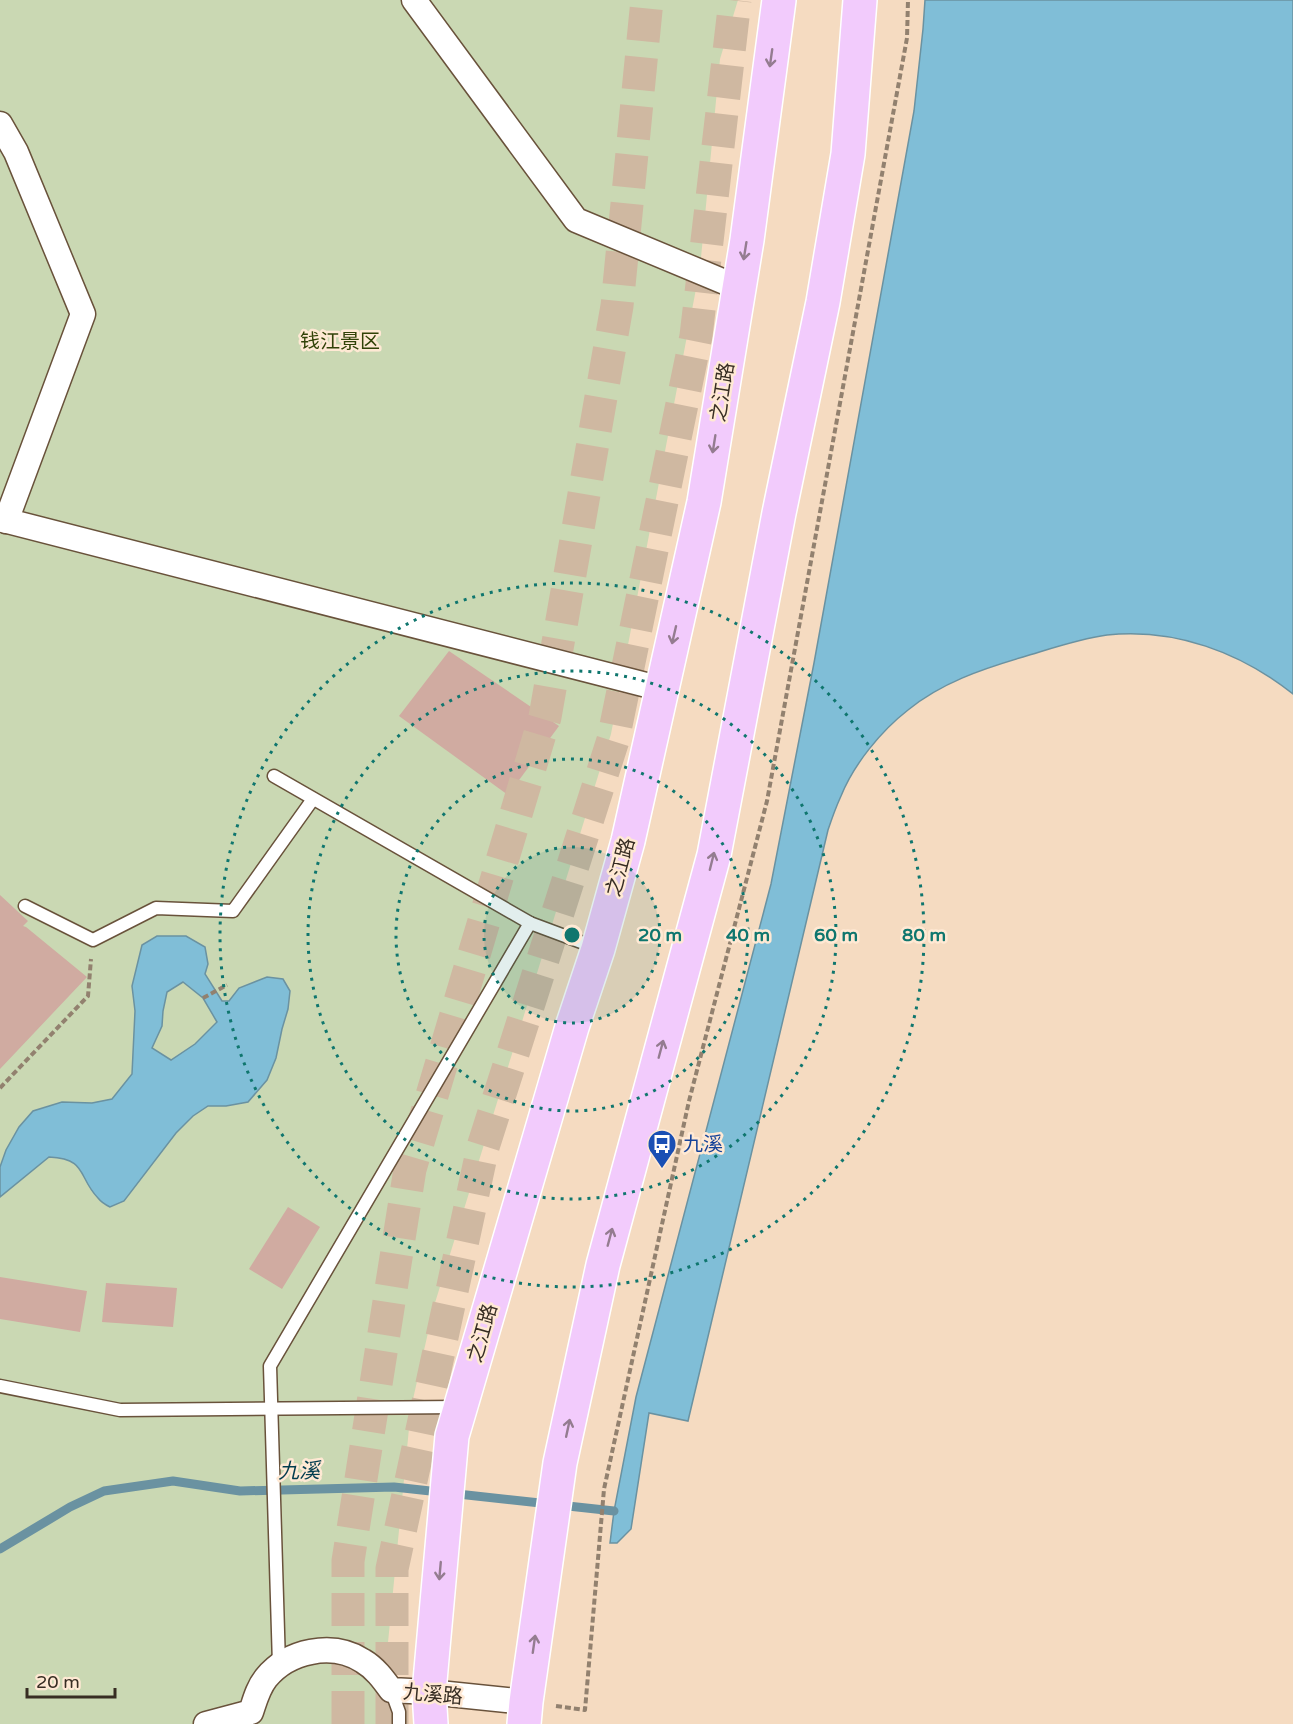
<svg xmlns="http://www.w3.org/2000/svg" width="1293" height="1724" font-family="'Varela Round','Noto Sans SC',sans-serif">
<rect width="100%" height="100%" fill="#f5dbc1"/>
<polygon fill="#cad8b3" points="0,0 738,0 720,59 700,268 611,734 434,1306 411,1408 380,1724 0,1724"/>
<g fill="#80bed7" stroke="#6a92a1" stroke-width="1.5" fill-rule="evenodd">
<path d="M925,0H1293V694C1240,652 1175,628 1107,635C1078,639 1050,649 1023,657C982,669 941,683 908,710C881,731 854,764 841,796C836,807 832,818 828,830L688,1421L649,1413L631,1529L617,1543H610L614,1511L636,1397L771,884L814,663L914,111L923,29Z"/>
<path d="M157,936H186L205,947L208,964L205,974L222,1001H229L239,988L267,977L283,979L290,991L288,1009L282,1029L276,1058L267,1080L248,1102L226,1106H208L193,1116L176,1133L124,1201L110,1207C106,1205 101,1202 98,1198C77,1176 88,1159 49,1157L0,1197V1167L6,1150L19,1127L33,1111L62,1102L92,1103L112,1099L132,1074L135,1011L132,986L142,945ZM183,982L203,998L217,1022L195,1044L171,1060L152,1048L162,1026L163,1011L167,992Z"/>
</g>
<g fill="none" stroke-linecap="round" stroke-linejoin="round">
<polyline stroke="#6a92a1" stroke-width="9" points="0,1549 70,1507 104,1491 173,1481 240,1491 394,1487 614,1511"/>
</g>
<g fill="#d0aba1">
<polygon points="449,651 559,726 508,795 399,716"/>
<polygon points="0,895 28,921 23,926 26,927 87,977 0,1069"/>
<polygon points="288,1207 320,1227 282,1289 249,1269"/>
<polygon points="0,1277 87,1291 80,1332 0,1319"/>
<polygon points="106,1283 177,1288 173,1327 102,1322"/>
</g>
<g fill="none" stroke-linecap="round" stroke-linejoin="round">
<g stroke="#cfb8a1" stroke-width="33" stroke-dasharray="33 16" stroke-linecap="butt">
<polyline points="348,1724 348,1561 410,1169 545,717 617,306 647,0"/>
<polyline points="392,1724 392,1569 483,1147 613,740 696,336 735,0"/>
</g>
<g stroke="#69523b" stroke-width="15">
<g id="lane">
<polyline points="274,776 530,923"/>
<polyline points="25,906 93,940 156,908 233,911 313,799"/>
<polyline points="0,1386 120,1410 459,1407"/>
<polyline points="279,1665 270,1366 530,923 597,948"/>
<polyline points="391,1690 399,1712 399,1724"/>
</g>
</g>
<g stroke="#69523b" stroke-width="27">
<g id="street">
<polyline points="414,0 576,220 739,288"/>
<polyline points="0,124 16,152 83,314 6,521"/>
<polyline points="0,519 662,689"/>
<path d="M206,1724L251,1712C255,1700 258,1688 266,1678C288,1651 332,1641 363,1661C375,1668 383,1679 391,1690L429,1692L526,1702"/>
</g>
</g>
<g stroke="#fff" stroke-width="36">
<g id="primary">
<polyline points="431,1724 429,1692 452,1436 572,1027 598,949 628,841 704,502 747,240 779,0"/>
<polyline points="524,1724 526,1702 560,1463 603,1265 714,855 779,513 823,302 848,154 860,0"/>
</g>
</g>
<g stroke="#92816f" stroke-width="4" stroke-dasharray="6 3" stroke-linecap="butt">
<polyline points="203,998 227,985"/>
<polyline points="0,1088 88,996 91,959"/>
<polyline points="556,1706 585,1710 604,1489 689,1101 767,801 907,38 908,0"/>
</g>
<use href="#lane" stroke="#fff" stroke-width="12"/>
<use href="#street" stroke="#fff" stroke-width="24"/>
<use href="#primary" stroke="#f2cbfc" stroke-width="33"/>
</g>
<defs><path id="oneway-shaft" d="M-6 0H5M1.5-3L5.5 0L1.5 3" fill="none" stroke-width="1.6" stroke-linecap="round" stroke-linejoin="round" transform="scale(1.5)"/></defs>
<g stroke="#947c90">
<use href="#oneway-shaft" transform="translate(771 58) rotate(98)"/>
<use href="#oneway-shaft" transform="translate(745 251) rotate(99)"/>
<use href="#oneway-shaft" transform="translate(714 444) rotate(99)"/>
<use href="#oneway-shaft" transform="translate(674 635) rotate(103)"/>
<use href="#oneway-shaft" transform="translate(712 861) rotate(-76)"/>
<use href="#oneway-shaft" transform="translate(661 1049) rotate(-75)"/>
<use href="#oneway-shaft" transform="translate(610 1237) rotate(-75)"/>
<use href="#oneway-shaft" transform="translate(568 1428) rotate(-78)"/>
<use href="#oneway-shaft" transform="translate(440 1571) rotate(95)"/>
<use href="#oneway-shaft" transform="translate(534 1644) rotate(-82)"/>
</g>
<circle cx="572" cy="935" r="88" fill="#0f766e" fill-opacity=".12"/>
<g fill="none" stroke="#0f766e" stroke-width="3" stroke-dasharray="3 6">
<circle cx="572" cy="935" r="88"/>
<circle cx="572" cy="935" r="176"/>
<circle cx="572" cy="935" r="264"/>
<circle cx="572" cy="935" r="352"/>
</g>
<defs>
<g id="bus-pin" transform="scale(1.5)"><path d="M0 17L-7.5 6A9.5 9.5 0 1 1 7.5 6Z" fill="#1a4fb4" stroke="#ffe9d4"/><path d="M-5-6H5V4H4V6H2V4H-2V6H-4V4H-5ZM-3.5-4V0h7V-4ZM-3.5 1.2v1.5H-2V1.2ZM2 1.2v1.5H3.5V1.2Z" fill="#fff"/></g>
</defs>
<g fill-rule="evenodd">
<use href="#bus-pin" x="662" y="1144"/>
</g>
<g text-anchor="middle" stroke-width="5" stroke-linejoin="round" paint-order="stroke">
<g font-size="20" fill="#314207" stroke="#ffe9d4">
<text x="340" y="348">钱江景区</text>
</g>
<g font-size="20" fill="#372d23" stroke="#ffe9d4">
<text transform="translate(722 392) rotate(-81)" y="7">之江路</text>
<text transform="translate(620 867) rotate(-75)" y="7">之江路</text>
<text transform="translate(482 1333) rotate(-74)" y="7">之江路</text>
<text transform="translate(433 1694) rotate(5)" y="7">九溪路</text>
</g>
<g font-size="20" fill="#164399" stroke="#ffe9d4" text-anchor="start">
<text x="683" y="1151">九溪</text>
</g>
<g font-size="21" font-style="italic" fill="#023c4e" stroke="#ffe9d4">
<text transform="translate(299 1471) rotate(-1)" y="7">九溪</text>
</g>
</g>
<circle cx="572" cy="935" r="9" fill="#0f766e" stroke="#ffe9d4" stroke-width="3"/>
<g font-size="18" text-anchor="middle" font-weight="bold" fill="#0f766e" stroke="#ffe9d4" stroke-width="5" stroke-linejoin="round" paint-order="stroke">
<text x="660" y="941">20 m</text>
<text x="748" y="941">40 m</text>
<text x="836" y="941">60 m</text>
<text x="924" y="941">80 m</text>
</g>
<path d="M27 1688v9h88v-9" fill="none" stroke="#372d23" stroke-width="3"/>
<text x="36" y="1688" font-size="18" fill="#372d23" stroke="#ffe9d4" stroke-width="4.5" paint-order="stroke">20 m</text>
</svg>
